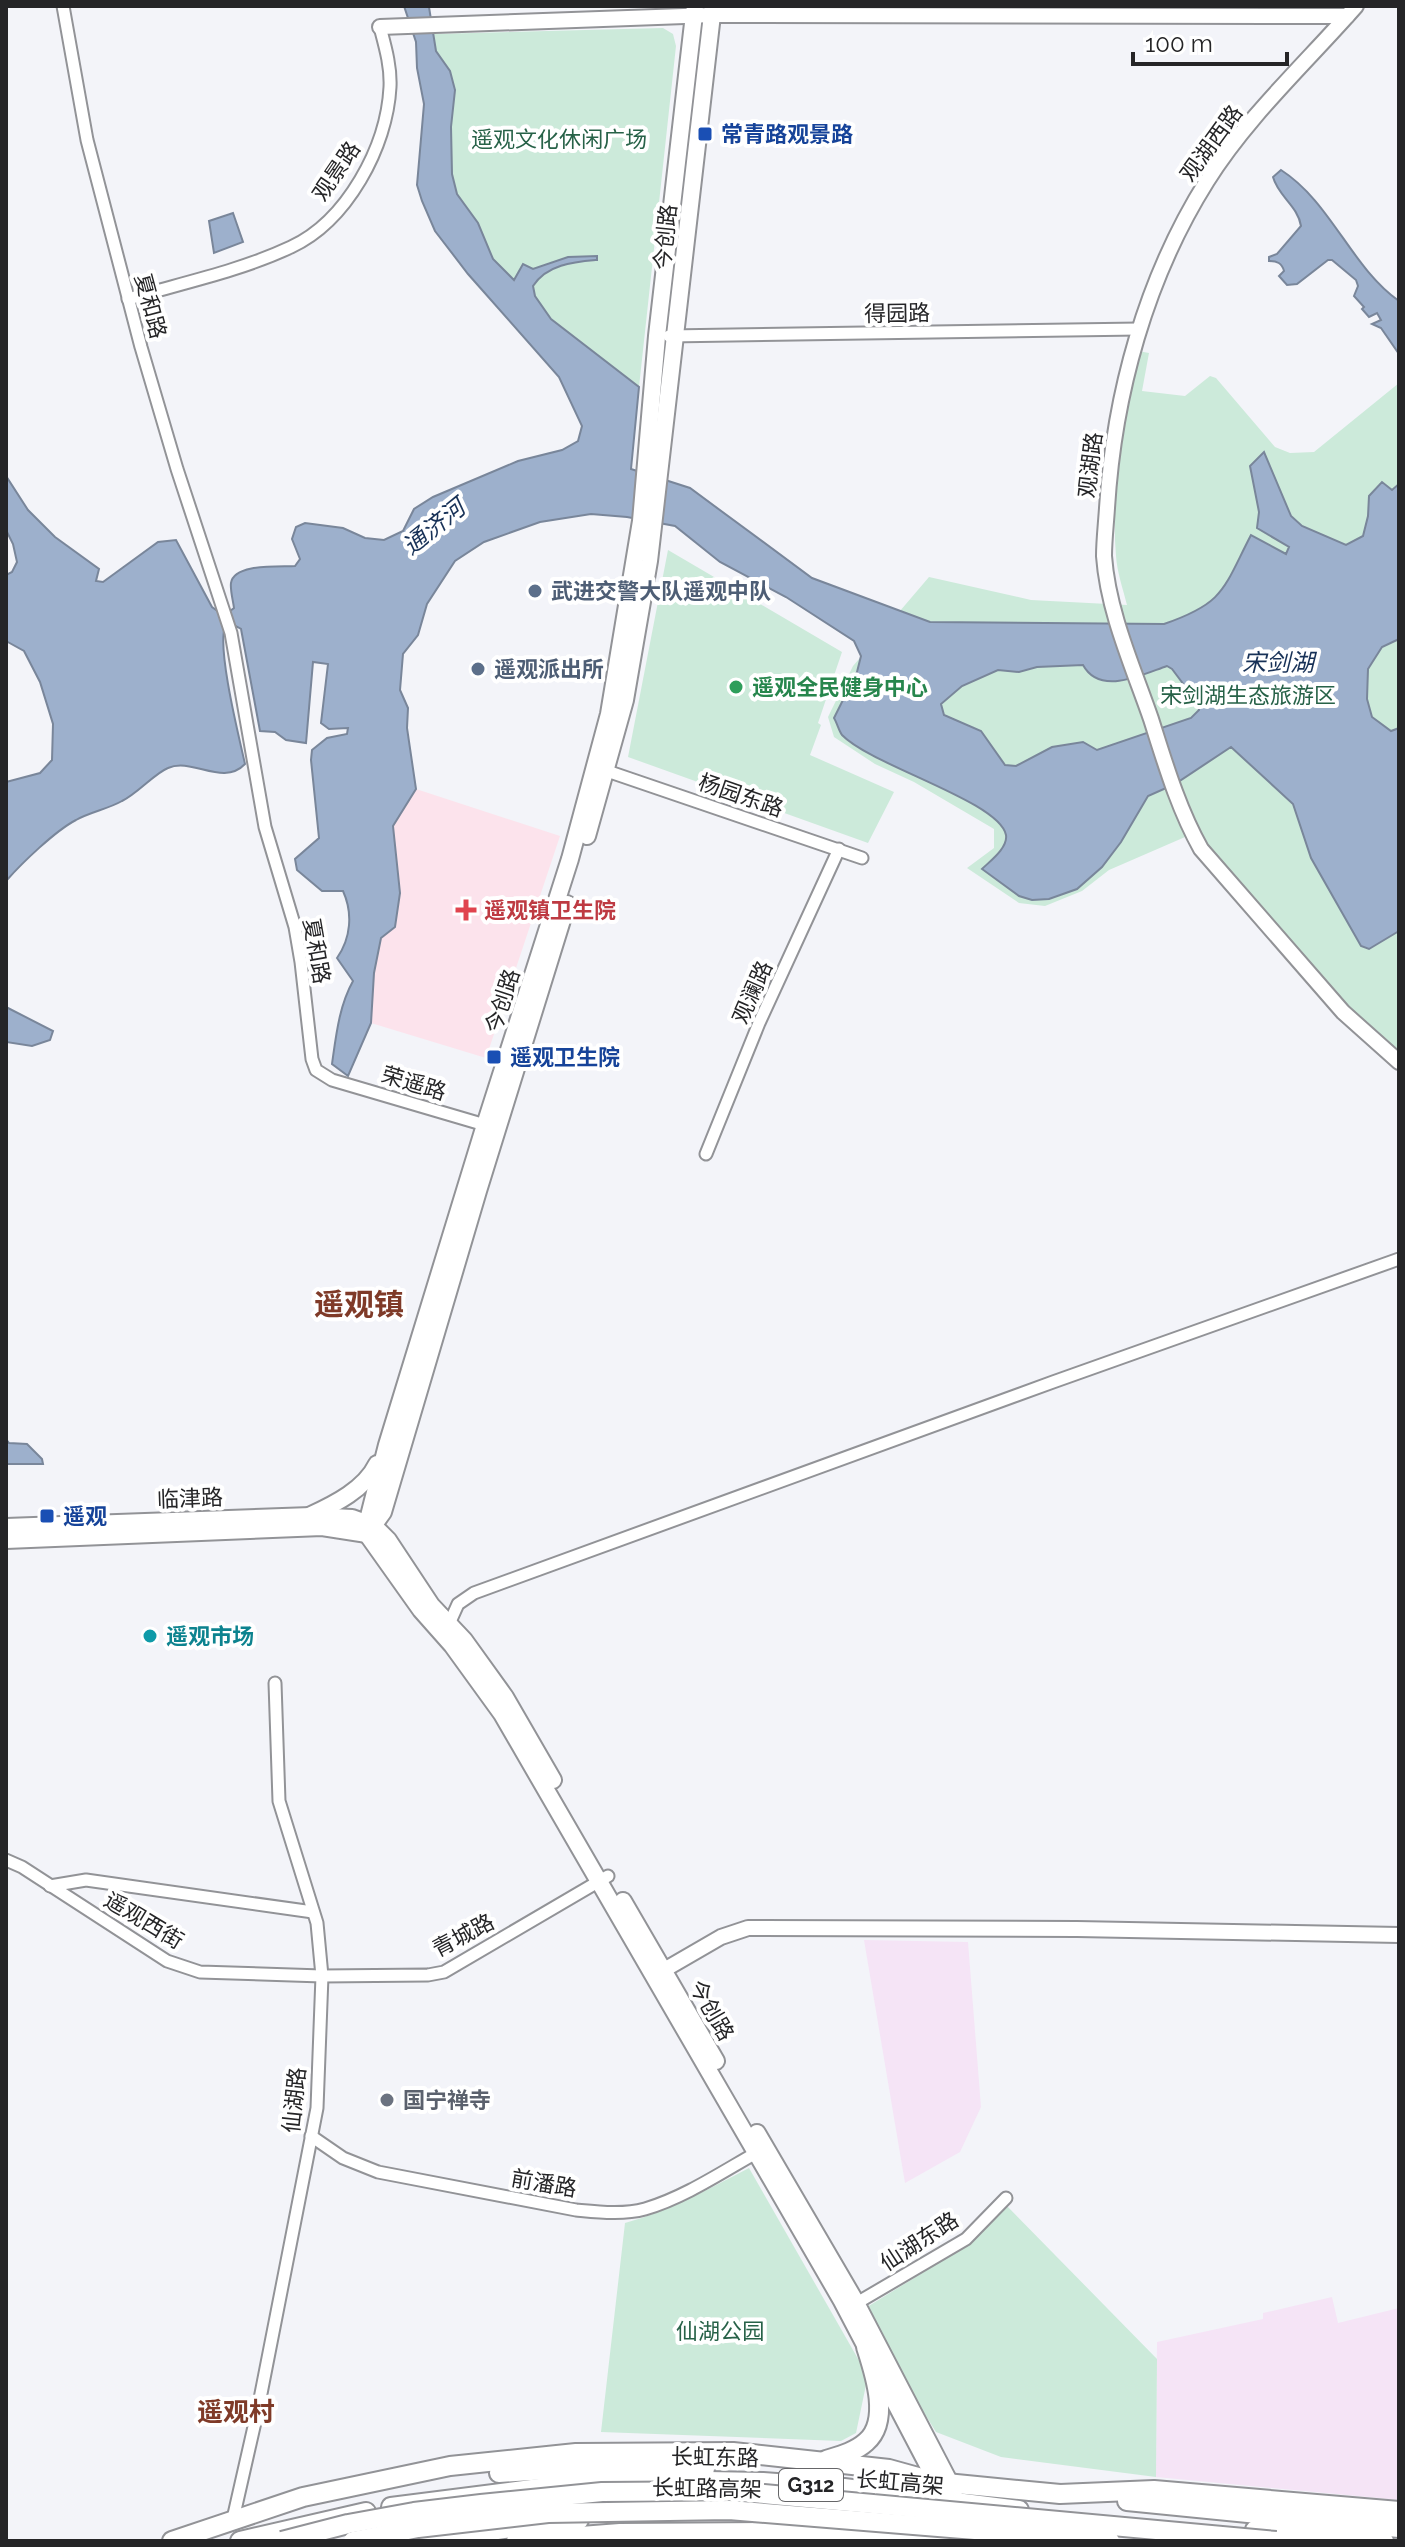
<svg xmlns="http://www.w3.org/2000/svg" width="1405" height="2547" font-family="Raleway,'Noto Sans SC',sans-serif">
<rect width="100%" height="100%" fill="#f3f4f9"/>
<g fill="#f5e4f6">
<polygon points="864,1940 968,1942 981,2107 960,2152 905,2183"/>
<polygon points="1332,2297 1338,2323 1399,2308 1399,2500 1156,2477 1157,2342 1263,2319 1263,2313"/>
</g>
<polygon fill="#fce3ec" points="416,789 560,836 486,1058 371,1023 374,973 381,937 395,927 400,893 393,826"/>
<g fill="#cceada">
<polygon points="663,28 673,34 676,46 639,387 551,319 535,296 514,281 493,259 478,223 457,194 452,174 451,127 455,90 450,71 436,51 434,34"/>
<path d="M1138,351L1149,353L1142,391L1185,396L1210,376L1216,378L1275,447L1290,453L1314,452L1399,383V1055L1350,1008L1192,834L1109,870L1082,891L1045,906L1019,903L967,868L994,848V829L914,782L875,764L834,737L828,717L853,666L929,577L1031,600L1127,605C1123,589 1117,572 1116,556C1110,487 1127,418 1138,351Z"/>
<polygon points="668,550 842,652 818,723 821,725 810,755 894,792 868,843 628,757"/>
<path d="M749,2168L861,2364L866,2385L856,2433L841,2441L601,2432L625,2223C670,2211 708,2189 749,2168Z"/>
<polygon points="1006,2205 1157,2359 1156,2477 1001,2457 936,2432 888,2355 867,2307 971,2243"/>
</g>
<g fill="#9db0cc" stroke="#79869a" stroke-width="2" fill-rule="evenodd">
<path d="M404,6L429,7L436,51L450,71L455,90L451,127L452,174L457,194L478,223L493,259L514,280L523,264L533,269L568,257L597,256V260C574,262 547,264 533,286L535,296L551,319L639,387L631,469L690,488L812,578L930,622L1164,624C1225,603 1223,589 1251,535L1286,554L1289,547L1257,528L1259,512L1250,466L1264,452L1291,516L1302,526L1346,545L1363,536L1368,516L1369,496L1382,482L1392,490L1399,484V639L1382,647L1368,669L1367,699L1372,717L1391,731L1399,728V931L1369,949L1361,946L1311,858L1293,804L1231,747L1175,784L1148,796L1121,842L1102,867L1077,889L1049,899L1032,900L1019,896L982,869C990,861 1008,848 1006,835C999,801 872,766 842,735C839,731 837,723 834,718L857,672L861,656L854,641L786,597L720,562L675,526L627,517L591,514L540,522L484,542L455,561L427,604L418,635L403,654L400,690L408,708L407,728L416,789L393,826L400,893L395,927L381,938L374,973L371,1023L348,1076L332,1064C336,1036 339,1006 353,981L337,958C351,938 353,913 343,891H322L297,870L295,859L319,838L311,760L312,750L327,738L347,734L348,728L329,729L321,723L328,664L313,662L306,743L286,740L275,732L260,731L241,629L232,624L225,627C217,649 239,737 245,764C223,787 192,757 168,768C155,773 137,794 122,801C108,809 90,812 76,820C55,831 22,863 6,881V782L40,773L52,760L53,724L40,682L24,651L6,641V575L12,572L17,562L13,544L6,530V476L28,510L55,537L99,569L96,581L103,582L158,542L176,540L212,607L219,612L230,611L234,608C233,600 230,590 231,583C234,563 280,567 295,566L300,559L292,539L296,527L305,523L343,528L365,538L384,540L403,531L414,509L433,497L518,461L562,450L578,441L582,426L559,377L468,274L435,231L422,201L417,185L424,104L417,68L416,42ZM1083,665C1100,696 1141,675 1167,666L1172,669L1196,701L1199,710L1191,718L1097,750L1083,742L1052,747L1016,766L1005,765L981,731L944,715L941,704L962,686L998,670L1019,672L1037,667Z"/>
<path d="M1281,170C1331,202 1351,267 1399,301V354L1381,328L1372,324L1381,320L1377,313L1369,317L1362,309L1364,307L1354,296L1358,286L1356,280L1332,260H1328L1297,284L1287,285L1279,276L1284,271C1282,263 1277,261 1269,261V257L1277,254L1301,226C1298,206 1278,196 1273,177Z"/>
<polygon points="233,213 243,242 214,253 209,221"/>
<polygon points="6,1007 53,1031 50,1040 32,1046 6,1042"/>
<polygon points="6,1439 9,1443 27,1444 42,1459 43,1464 6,1464"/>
</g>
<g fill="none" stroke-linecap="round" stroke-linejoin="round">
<g stroke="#929397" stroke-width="15">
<g id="minor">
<polyline points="63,6 87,140 141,347 177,469 231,633 265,827 295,927 301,962 312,1059 316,1070 332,1080 485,1125"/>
<path d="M128,299C182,283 240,271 291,247C347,221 387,147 390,87C391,66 385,46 380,27"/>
<polyline points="669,336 1139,329"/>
<polyline points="607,771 862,858"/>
<polyline points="706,1154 759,1023 839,849"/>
<polyline points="449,1624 458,1604 474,1593 1053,1382 1399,1259"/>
<polyline points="6,1860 22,1867 167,1961 200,1972 322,1976 428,1975 444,1972 608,1876"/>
<polyline points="50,1886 86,1880 313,1912"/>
<path d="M311,2136L343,2158L378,2172L576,2210C598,2212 623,2215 645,2209C686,2197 725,2170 763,2149"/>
<polyline points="850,2307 966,2239 1006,2198"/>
<polyline points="233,2519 258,2409 317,2108 322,1976 317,1923 279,1801 275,1683"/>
</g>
</g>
<g stroke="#929397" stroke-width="18">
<g id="tertiary">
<path d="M1356,6C1306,63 1247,117 1207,181C1146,278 1114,394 1107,508C1106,524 1104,541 1104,556C1108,612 1133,667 1151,719C1165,763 1178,808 1201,849L1343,1012L1399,1062"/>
<polyline points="380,27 712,15 1347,16"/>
<polyline points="664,1970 721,1937 748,1928 1077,1929 1399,1935"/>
</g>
</g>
<g stroke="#929397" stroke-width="20">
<g id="secondary">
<polyline points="695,6 657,336 641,521 609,714 570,859 485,1125 387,1445 367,1524 367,1534 421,1610 452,1645 502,1714 842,2301 941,2490"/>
<polyline points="587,836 625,700 649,561 713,6"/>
<path d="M311,1515C335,1504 365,1489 377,1464"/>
<polyline points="6,1527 311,1516 352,1518 374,1526 388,1540 431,1605 464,1640 505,1697 553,1780"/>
<polyline points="368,1533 383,1512 478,1191 567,904"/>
<polyline points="6,1540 322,1527 367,1534"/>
<polyline points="623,1901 716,2061"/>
<polyline points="757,2133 854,2299 954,2491"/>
</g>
</g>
<g stroke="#929397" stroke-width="22">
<g id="trunk">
<path d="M826,2460C839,2456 855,2452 866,2442C891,2421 874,2372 866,2347"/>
<polyline points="499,2473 609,2466 705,2469"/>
<polyline points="1127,2501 1399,2528"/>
<polyline points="391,2507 578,2483 652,2480 763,2482 844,2488 1019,2510"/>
<polyline points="1255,2530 1384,2541"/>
<polyline points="883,2531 972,2541"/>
<polyline points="172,2541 303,2497 450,2466 576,2453 733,2452 889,2469 936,2482 1060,2494 1154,2490 1399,2511"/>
<polyline points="240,2541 366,2512"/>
<polyline points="423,2541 546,2523 579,2520"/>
<polyline points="516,2541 620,2533 772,2532 896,2537"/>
</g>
</g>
<use href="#minor" stroke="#fff" stroke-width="11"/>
<use href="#tertiary" stroke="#fff" stroke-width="14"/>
<use href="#secondary" stroke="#fff" stroke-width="16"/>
<use href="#trunk" stroke="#fff" stroke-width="18"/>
<g stroke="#929397" stroke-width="22" stroke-linecap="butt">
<g id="trunk-bridge">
<polyline points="282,2541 348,2524 414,2512 481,2504 602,2492 731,2491 1276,2541"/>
<polyline points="353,2541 418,2528 548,2513 729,2510 1110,2541"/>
</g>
</g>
<use href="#trunk-bridge" stroke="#fff" stroke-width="18"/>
</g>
<g fill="#1a4fb4" stroke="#fff" stroke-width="3">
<rect x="697" y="126" width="16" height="16" rx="4"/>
<rect x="486" y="1049" width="16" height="16" rx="4"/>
<rect x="39" y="1508" width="16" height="16" rx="4"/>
</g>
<g fill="#5c6f8a" stroke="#fff" stroke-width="3">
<circle cx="535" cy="591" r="8"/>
<circle cx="478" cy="669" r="8"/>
</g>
<circle fill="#2e9e5b" stroke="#fff" stroke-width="3" cx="736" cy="687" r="8"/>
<path fill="#e0444e" stroke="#fff" stroke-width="3" d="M462 898h8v8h8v8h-8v8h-8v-8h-8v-8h8z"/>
<circle fill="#0f9aa8" stroke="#fff" stroke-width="3" cx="150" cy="1636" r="8"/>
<circle fill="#6b7280" stroke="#fff" stroke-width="3" cx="387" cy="2100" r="8"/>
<g text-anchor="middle" stroke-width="8" stroke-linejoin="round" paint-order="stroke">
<rect fill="#fff" stroke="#666668" stroke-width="2" x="779" y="2469" width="64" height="32" rx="6"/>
<g font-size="20" font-weight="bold" fill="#252527">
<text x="811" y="2492">G312</text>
</g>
<g font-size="22" font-weight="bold" fill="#164399" stroke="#fff" text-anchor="start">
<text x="721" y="142">常青路观景路</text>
<text x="510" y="1065">遥观卫生院</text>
<text x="63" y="1524">遥观</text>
</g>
<g font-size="22" fill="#276248" stroke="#fff">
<text x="559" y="147">遥观文化休闲广场</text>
<text x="1248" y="703">宋剑湖生态旅游区</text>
<text x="720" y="2339">仙湖公园</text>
</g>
<g font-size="22" fill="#252527" stroke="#fff">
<text transform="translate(1211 143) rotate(-54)" y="8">观湖西路</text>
<text transform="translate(336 171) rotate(-56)" y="8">观景路</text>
<text transform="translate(665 237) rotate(-84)" y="8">今创路</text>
<text transform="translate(151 306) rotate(75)" y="8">夏和路</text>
<text transform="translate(897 313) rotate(-1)" y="8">得园路</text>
<text transform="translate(1090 465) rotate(-83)" y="8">观湖路</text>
<text transform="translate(741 795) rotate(19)" y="8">杨园东路</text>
<text transform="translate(317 951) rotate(80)" y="8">夏和路</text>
<text transform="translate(752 992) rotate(-66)" y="8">观澜路</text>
<text transform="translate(502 1001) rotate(-72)" y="8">今创路</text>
<text transform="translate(414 1083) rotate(17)" y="8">荣遥路</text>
<text transform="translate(190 1498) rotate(-2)" y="8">临津路</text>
<text transform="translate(144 1920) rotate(31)" y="8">遥观西街</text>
<text transform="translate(463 1935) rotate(-28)" y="8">青城路</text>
<text transform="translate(712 2010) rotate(60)" y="8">今创路</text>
<text transform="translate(294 2100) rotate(-84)" y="8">仙湖路</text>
<text transform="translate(544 2183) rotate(10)" y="8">前潘路</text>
<text transform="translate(919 2241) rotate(-33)" y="8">仙湖东路</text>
<text transform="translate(715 2457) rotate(1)" y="8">长虹东路</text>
<text transform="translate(900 2482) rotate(5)" y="8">长虹高架</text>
<text transform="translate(707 2488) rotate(1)" y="8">长虹路高架</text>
</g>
<g font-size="22" font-weight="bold" fill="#4e5e75" stroke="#fff" text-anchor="start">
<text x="551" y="599">武进交警大队遥观中队</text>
<text x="494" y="677">遥观派出所</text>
</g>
<g font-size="22" font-weight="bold" fill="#27864d" stroke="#fff" text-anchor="start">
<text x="752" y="695">遥观全民健身中心</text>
</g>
<g font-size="22" font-weight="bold" fill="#be3a42" stroke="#fff" text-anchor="start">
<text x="484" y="918">遥观镇卫生院</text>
</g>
<g font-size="22" font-weight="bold" fill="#0d838f" stroke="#fff" text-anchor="start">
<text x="166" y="1644">遥观市场</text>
</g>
<g font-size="22" font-weight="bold" fill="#5b616d" stroke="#fff" text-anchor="start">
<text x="403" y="2108">国宁禅寺</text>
</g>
<g font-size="24" font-style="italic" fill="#173157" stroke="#fff">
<text transform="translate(434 527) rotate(-39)" y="8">通济河</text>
<text x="1278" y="671">宋剑湖</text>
</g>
<g font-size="26" font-weight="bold" fill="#7f3a28" stroke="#fff">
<text x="236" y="2421">遥观村</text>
</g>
<g font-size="30" font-weight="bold" fill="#7f3a28" stroke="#fff">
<text x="359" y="1315">遥观镇</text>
</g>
</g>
<rect width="1405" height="2547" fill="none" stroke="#252527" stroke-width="16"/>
<path d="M1133 52v12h154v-12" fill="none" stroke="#252527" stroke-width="4"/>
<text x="1145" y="52" font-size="24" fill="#252527" stroke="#ffffff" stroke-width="6" paint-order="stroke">100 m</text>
</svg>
